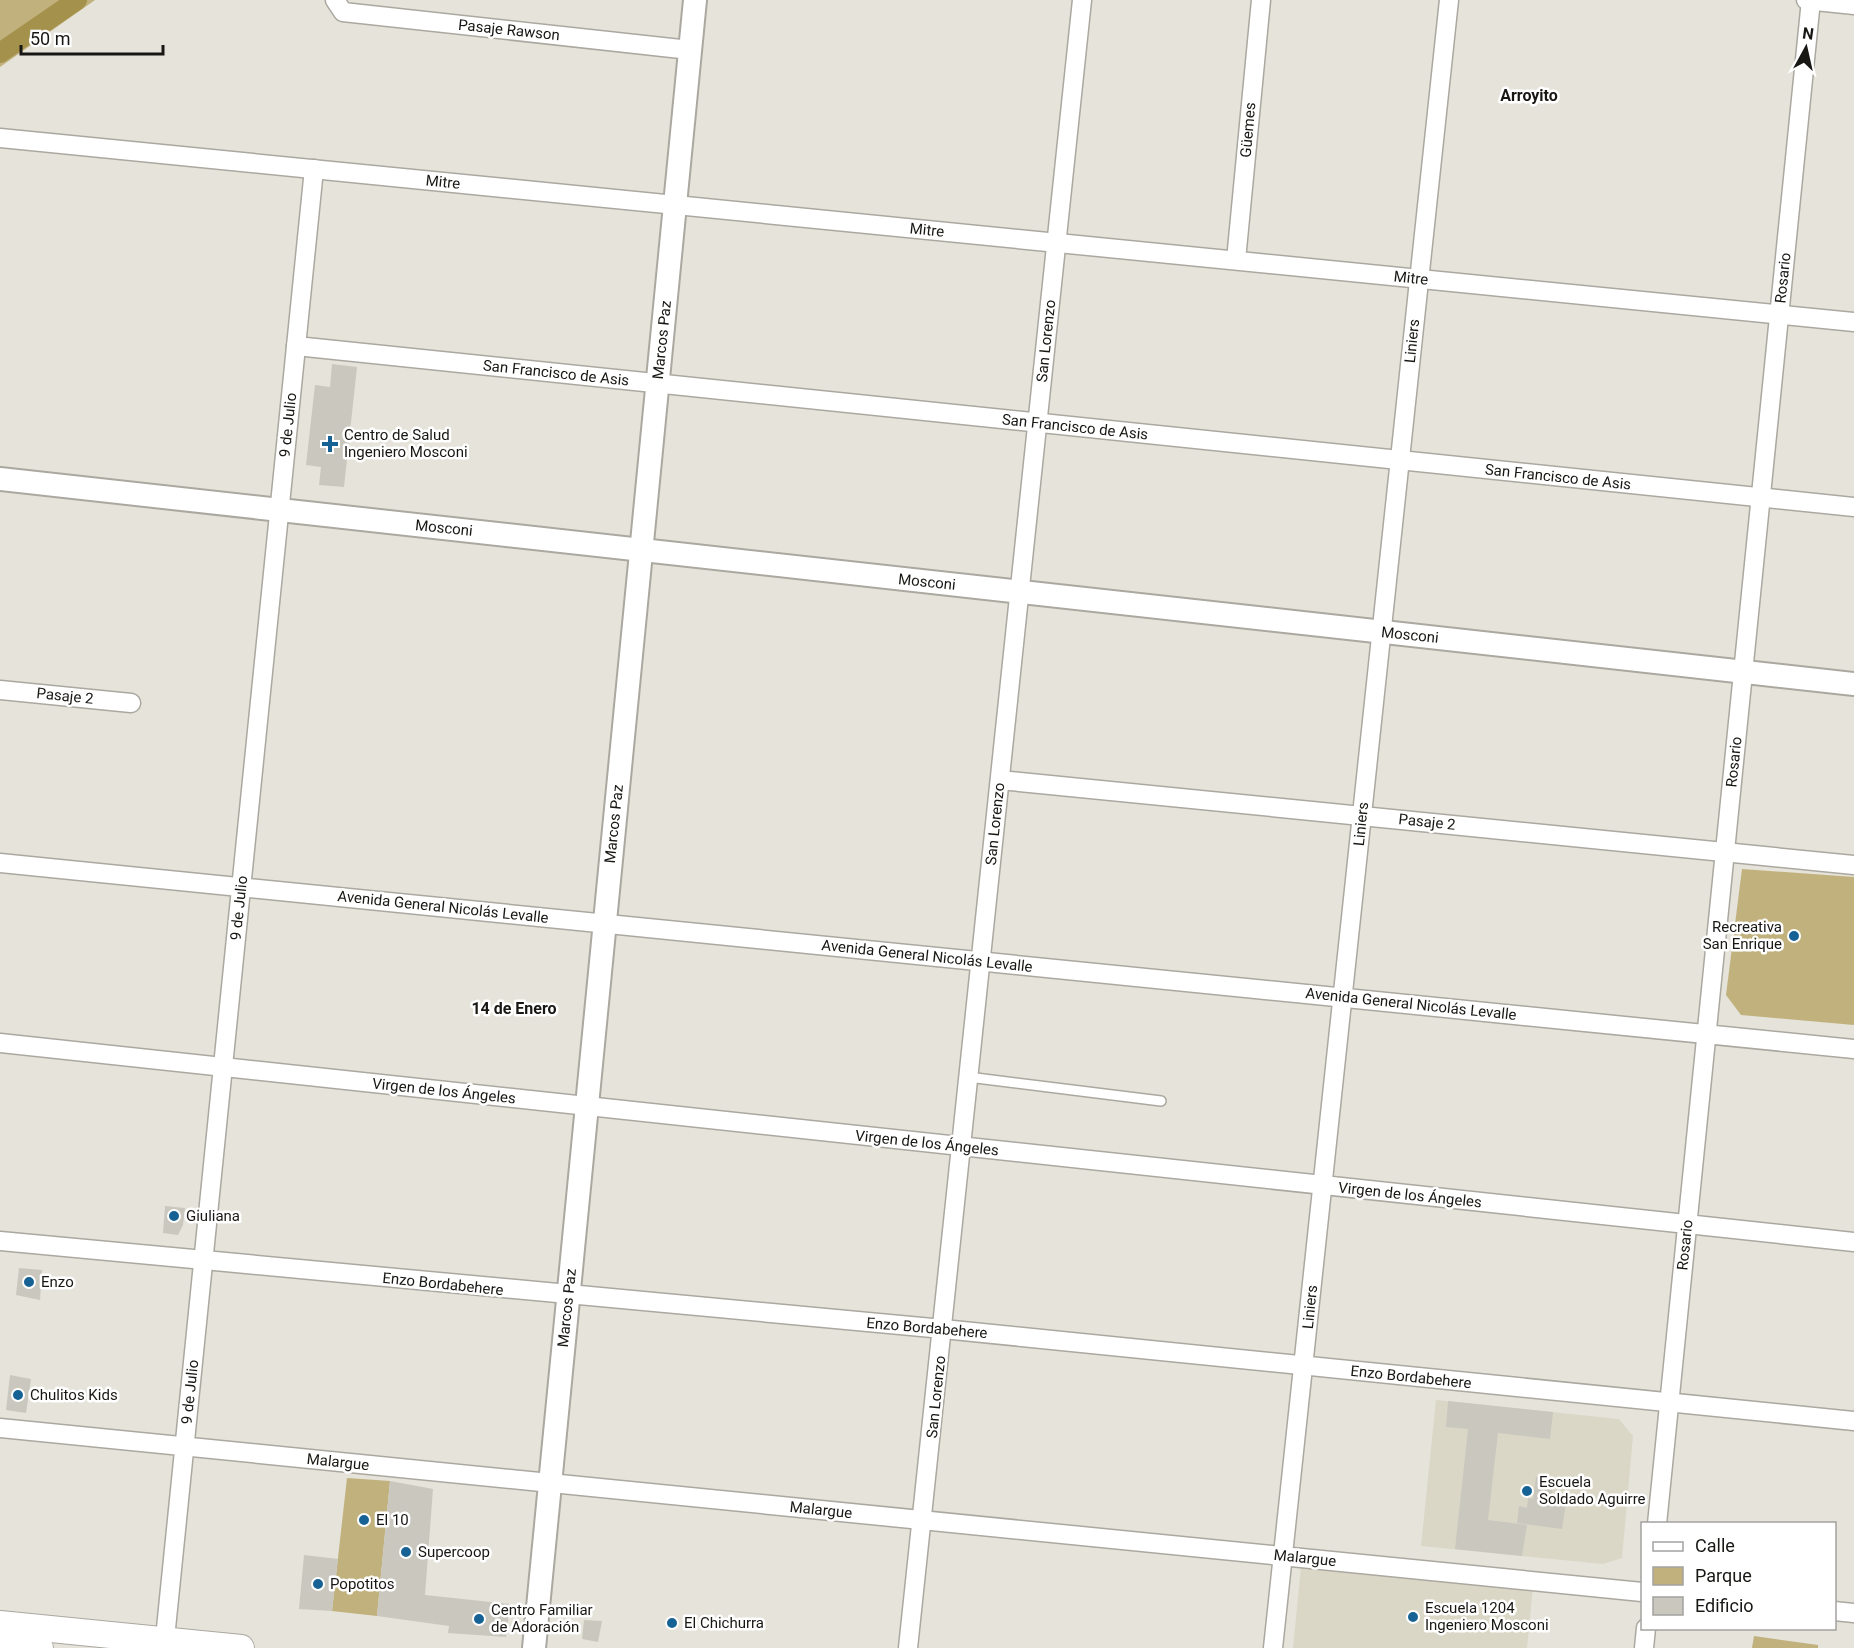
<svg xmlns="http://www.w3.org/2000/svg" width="1854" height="1648" font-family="Roboto,sans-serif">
<rect width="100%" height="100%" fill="#e5e3da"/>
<g fill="#dbd7c7">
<polygon points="1436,1400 1619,1419 1633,1436 1622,1558 1603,1564 1421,1546"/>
<polygon points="1301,1567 1533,1587 1527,1648 1293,1648"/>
</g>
<g fill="#c0b17d">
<polygon points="0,0 95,0 0,67"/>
<polygon points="1742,869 1854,877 1854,1025 1741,1015 1726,995"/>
<polygon points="347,1478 390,1481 377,1616 332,1611"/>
<polygon points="1754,1636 1818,1645 1818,1648 1752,1648"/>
</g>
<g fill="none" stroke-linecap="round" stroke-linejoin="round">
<polyline stroke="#a4914b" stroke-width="20" points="0,53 77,0"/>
</g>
<g fill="#cac7bf">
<polygon points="332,364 357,367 344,487 319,485 321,467 306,465 315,385 330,387"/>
<polygon points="165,1206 185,1208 183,1225 178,1235 163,1233"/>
<polygon points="19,1268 42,1270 40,1300 16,1295"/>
<polygon points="10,1375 31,1379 26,1413 6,1410"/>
<polygon points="1448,1401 1553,1412 1550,1439 1498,1433 1488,1520 1527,1525 1522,1556 1455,1549 1468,1429 1446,1427"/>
<polygon points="1536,1477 1554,1480 1552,1494 1567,1496 1562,1529 1517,1523 1519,1506 1527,1508 1528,1498 1533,1499"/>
<polygon points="390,1481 433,1489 425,1595 510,1604 506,1637 448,1633 449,1626 377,1616"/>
<polygon points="304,1555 338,1559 332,1611 299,1609"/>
<polygon points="584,1620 602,1621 598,1642 582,1639"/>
</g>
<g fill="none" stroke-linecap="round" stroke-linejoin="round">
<g stroke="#aba8a0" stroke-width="12">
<polyline id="service" points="968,1077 1161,1101"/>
</g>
<g stroke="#aba8a0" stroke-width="21">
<g id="minor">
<polyline points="335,0 343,12 690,50"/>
<polyline points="1806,0 1854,5"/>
<polyline points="0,138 1854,322"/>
<polyline points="1236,260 1261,0"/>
<polyline points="296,346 1854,507"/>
<polyline points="0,690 131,703"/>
<polyline points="1000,780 1854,865"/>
<polyline points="0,863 1854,1049"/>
<polyline points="0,1043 1854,1242"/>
<polyline points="0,1241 943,1329 1854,1421"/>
<polyline points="0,1428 1642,1592"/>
<polyline points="1657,1524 1811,0"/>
<polyline points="1834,1611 1854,1613"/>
<polyline points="164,1648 314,169"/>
<polyline points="908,1648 1082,0"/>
<polyline points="1273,1648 1449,0"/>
<polyline points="1644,1648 1646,1628"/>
</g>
</g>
<g stroke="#aba8a0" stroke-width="26">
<g id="tertiary">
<polyline points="0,479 1854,684"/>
<polyline points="534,1648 695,0"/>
</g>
</g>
<g stroke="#aba8a0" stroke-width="28">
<g id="secondary">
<polyline points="0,1624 241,1648"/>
<polyline points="0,1644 40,1648"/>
</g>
</g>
<use href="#service" stroke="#fff" stroke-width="9"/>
<use href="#minor" stroke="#fff" stroke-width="18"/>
<use href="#tertiary" stroke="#fff" stroke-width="22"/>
<use href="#secondary" stroke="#fff" stroke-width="26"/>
</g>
<g fill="#176295" stroke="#fff" stroke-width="2">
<path d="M327 435h6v6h6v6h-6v6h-6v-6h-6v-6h6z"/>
<circle cx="1794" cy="936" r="6"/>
<circle cx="174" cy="1216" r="6"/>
<circle cx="29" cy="1282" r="6"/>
<circle cx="18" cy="1395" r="6"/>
<circle cx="1527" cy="1491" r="6"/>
<circle cx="364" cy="1520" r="6"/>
<circle cx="406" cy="1552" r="6"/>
<circle cx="318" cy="1584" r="6"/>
<circle cx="1413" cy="1617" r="6"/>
<circle cx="479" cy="1619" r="6"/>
<circle cx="672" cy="1623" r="6"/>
</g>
<g text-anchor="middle" stroke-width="5" stroke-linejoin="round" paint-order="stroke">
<g font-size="15" fill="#181714" stroke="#fff">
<text transform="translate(509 30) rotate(6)" y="5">Pasaje Rawson</text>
<text transform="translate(1248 130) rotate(-85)" y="5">Güemes</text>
<text transform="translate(443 182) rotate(6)" y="5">Mitre</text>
<text transform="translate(927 230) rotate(6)" y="5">Mitre</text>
<text transform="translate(1411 278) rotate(6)" y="5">Mitre</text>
<text transform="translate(1783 278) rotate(-84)" y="5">Rosario</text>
<text transform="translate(662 340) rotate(-84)" y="5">Marcos Paz</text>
<text transform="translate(1046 341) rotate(-84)" y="5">San Lorenzo</text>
<text transform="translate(1412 341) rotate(-84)" y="5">Liniers</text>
<text transform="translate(556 373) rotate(6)" y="5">San Francisco de Asis</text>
<text transform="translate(288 425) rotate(-84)" y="5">9 de Julio</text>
<text transform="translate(1075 427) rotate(6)" y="5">San Francisco de Asis</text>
<text transform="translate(1558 477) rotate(6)" y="5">San Francisco de Asis</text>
<text transform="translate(444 528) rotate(6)" y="5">Mosconi</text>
<text transform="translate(927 582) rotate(6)" y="5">Mosconi</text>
<text transform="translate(1410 635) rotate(6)" y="5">Mosconi</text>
<text transform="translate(65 696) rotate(6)" y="5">Pasaje 2</text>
<text transform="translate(1734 762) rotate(-84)" y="5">Rosario</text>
<text transform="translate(1427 822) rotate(6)" y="5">Pasaje 2</text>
<text transform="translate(614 824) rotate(-84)" y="5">Marcos Paz</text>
<text transform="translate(995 824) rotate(-84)" y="5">San Lorenzo</text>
<text transform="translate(1361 824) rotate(-84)" y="5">Liniers</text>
<text transform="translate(443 907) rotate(6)" y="5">Avenida General Nicolás Levalle</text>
<text transform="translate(239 908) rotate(-84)" y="5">9 de Julio</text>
<text transform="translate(927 956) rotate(6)" y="5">Avenida General Nicolás Levalle</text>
<text transform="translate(1411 1004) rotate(6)" y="5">Avenida General Nicolás Levalle</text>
<text transform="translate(444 1091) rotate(6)" y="5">Virgen de los Ángeles</text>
<text transform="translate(927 1143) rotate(6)" y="5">Virgen de los Ángeles</text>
<text transform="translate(1410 1195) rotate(6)" y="5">Virgen de los Ángeles</text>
<text transform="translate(1685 1245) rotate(-84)" y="5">Rosario</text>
<text transform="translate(443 1284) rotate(6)" y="5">Enzo Bordabehere</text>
<text transform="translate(1310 1307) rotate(-84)" y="5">Liniers</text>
<text transform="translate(567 1308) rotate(-84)" y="5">Marcos Paz</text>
<text transform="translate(927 1328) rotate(5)" y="5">Enzo Bordabehere</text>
<text transform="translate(1411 1377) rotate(6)" y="5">Enzo Bordabehere</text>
<text transform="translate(190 1392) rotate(-84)" y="5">9 de Julio</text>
<text transform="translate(936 1397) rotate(-84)" y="5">San Lorenzo</text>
<text transform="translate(338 1462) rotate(6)" y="5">Malargue</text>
<text transform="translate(821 1510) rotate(6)" y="5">Malargue</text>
<text transform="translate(1305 1558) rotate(6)" y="5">Malargue</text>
</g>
<g font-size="15" fill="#181714" stroke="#fff" text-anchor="start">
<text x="344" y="440">Centro de Salud<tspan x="344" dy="17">Ingeniero Mosconi</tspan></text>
<text x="1782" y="932" text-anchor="end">Recreativa<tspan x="1782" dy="17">San Enrique</tspan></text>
<text x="186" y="1221">Giuliana</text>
<text x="41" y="1287">Enzo</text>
<text x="30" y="1400">Chulitos Kids</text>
<text x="1539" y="1487">Escuela<tspan x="1539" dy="17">Soldado Aguirre</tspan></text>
<text x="376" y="1525">El 10</text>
<text x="418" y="1557">Supercoop</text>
<text x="330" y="1589">Popotitos</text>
<text x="1425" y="1613">Escuela 1204<tspan x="1425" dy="17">Ingeniero Mosconi</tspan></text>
<text x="491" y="1615">Centro Familiar<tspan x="491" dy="17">de Adoración</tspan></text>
<text x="684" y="1628">El Chichurra</text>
</g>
<g font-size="16" font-weight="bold" fill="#181714" stroke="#fff">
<text x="1529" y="101">Arroyito</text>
<text x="514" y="1014">14 de Enero</text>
</g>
</g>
<rect x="1641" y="1522" width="195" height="108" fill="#ffffff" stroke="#a3a2a1" stroke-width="1.5"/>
<rect x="1653" y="1542" width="30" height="9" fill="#ffffff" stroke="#a3a2a1" stroke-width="1.5"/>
<text x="1695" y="1552" font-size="18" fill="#181714">Calle</text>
<rect x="1653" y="1567" width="30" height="18" fill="#c0b17d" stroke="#a3a2a1" stroke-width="1.5"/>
<text x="1695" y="1582" font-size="18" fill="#181714">Parque</text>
<rect x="1653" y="1597" width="30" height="18" fill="#cac7bf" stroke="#a3a2a1" stroke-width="1.5"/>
<text x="1695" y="1612" font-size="18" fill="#181714">Edificio</text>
<g transform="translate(1806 48) rotate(8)" stroke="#ffffff" stroke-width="4.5" paint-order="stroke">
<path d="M0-4.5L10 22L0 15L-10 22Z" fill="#181714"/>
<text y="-9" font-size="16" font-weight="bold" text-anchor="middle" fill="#181714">N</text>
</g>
<path d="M21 45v9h142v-9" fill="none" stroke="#181714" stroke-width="3"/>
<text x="30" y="45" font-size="18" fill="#181714" stroke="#ffffff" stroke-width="4.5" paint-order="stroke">50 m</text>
</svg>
